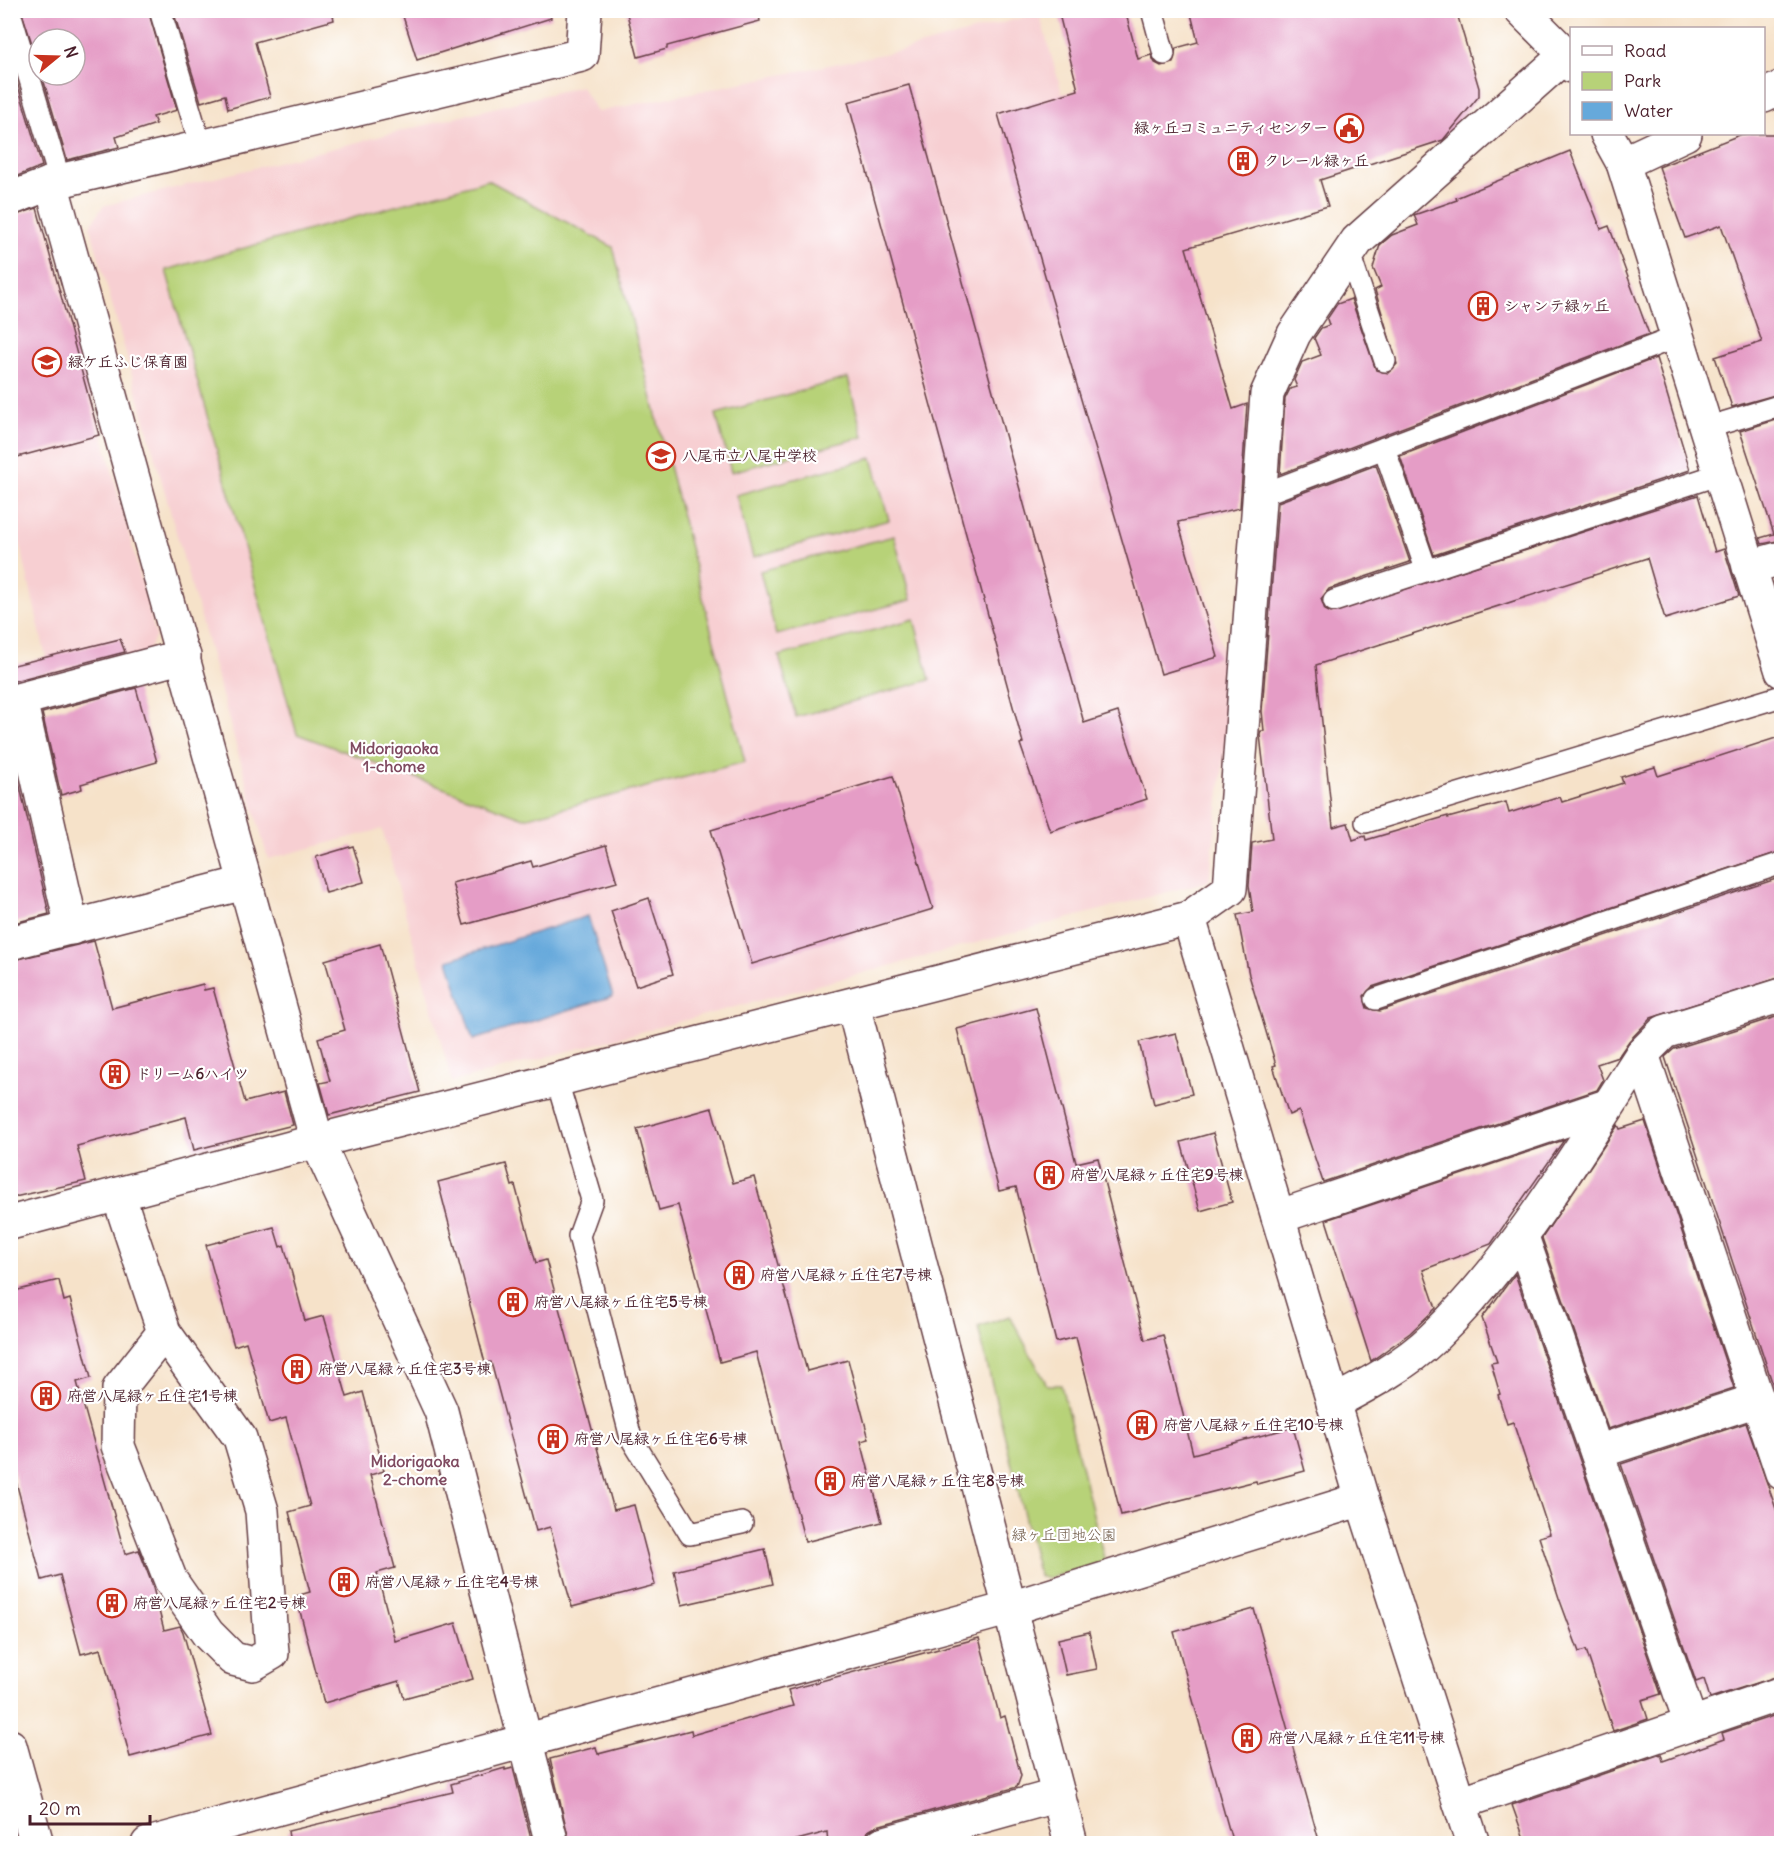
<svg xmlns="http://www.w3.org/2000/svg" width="1792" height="1854" font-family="Delius,'Klee One',sans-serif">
<rect width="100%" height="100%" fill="#fff"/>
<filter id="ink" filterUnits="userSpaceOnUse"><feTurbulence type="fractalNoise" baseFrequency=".0167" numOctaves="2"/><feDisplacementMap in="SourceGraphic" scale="12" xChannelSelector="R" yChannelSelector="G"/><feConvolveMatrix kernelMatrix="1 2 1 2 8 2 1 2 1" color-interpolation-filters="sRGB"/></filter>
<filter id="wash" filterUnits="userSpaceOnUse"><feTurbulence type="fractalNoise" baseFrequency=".008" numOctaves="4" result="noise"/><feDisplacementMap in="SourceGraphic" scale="24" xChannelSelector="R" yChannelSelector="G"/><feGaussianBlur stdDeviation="1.35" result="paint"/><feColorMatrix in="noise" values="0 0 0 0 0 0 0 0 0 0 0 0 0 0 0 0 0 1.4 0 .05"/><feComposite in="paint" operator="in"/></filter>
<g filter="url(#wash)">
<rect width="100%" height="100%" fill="#f6e2c9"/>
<g fill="#f7cfd2">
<polygon points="1039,13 1233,685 1209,881 452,1082 382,829 268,859 90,226 103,206 581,86 597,112 908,49"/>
<polygon points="27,215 46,221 156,636 144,658 51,680 11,503 10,221"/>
</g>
<g fill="#b7d278" stroke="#807852" stroke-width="1.5">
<polygon points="488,180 613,247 745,762 524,818 297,734 166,270"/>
<polygon points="848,378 863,437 731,472 716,414"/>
<polygon points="872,458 889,520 753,557 736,495"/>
<polygon points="894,536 911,600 776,635 760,571"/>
<polygon points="914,619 930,680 796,717 779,656"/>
<polygon points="1010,1316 1047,1385 1061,1385 1105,1562 1048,1578 1039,1576 978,1327"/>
</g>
<polygon fill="#66a9db" stroke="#586483" stroke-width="1.5" points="588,916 613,996 473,1040 448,960"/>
<g id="blocks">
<g fill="#e59dc6">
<polygon points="21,10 148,10 177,110 153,117 156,124 116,137 119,147 67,160 42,75 75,75 75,39 39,39 39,65"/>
<polygon points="173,10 332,10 334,20 255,42 270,97 228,109 225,95 201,102"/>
<polygon points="401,10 550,10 551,18 417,60"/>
<polygon points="626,10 758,10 760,21 667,46 667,49 638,57"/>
<polygon points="1058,10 1125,10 1138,59 1151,55 1155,63 1161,66 1173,63 1176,48 1198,42 1190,10 1456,10 1479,88 1479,96 1443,140 1320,180 1328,206 1186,248 1233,409 1247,404 1240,508 1178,522 1218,657 1161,674 998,114 1078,90"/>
<polygon points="10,59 42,166 10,179"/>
<polygon points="909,85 1084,723 1118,712 1147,799 1050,831 1020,744 1023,743 848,102"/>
<polygon points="1742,134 1782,134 1782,393 1732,407 1715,357 1762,342 1721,225 1685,238 1659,167"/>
<polygon points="1570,151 1601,229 1609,226 1649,334 1280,474 1285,399 1290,389 1297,387 1294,380 1302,362 1321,355 1314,338 1321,328 1329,325 1327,319 1337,304 1351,299 1376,370 1388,373 1397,364 1375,290 1381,287 1373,268 1380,245 1392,235 1418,225 1414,215 1457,200 1456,198"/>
<polygon points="37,208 99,435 10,459 10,217"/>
<polygon points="1656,358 1690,470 1434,555 1400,456"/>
<polygon points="1782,418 1782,540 1762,544 1760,538 1774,534 1740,431"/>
<polygon points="1376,465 1410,562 1329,589 1321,599 1325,610 1331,613 1698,495 1715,552 1724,549 1739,596 1665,619 1647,558 1316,665 1333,827 1348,823 1353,840 1365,836 1366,840 1448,816 1448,818 1506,802 1509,813 1560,797 1562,802 1623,783 1621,777 1655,767 1658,776 1782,736 1782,851 1372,987 1364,996 1367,1008 1380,1011 1782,877 1782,977 1651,1018 1629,1041 1618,1057 1597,1064 1603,1080 1597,1090 1323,1182 1299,1111 1289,1115 1273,1066 1276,1065 1249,975 1237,915 1253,912 1249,886 1252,843 1272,839 1260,735 1261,731 1264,731 1262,711 1278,502"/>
<polygon points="120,639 125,652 10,682 10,666"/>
<polygon points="136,688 157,762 81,784 82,789 61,795 42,713"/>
<polygon points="10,743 49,914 10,924"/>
<polygon points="893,776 933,909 752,964 711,830"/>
<polygon points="606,845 617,882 464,925 452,883 531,861 533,867"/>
<polygon points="353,846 364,882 326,893 316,857"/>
<polygon points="649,898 673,974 636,986 611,911"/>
<polygon points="94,941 112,1008 203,984 204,990 213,988 245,1102 284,1092 293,1125 194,1150 186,1117 77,1146 86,1181 10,1198 10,961"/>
<polygon points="380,944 420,1092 329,1115 320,1083 330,1081 318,1038 345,1030 325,960"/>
<polygon points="1036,1008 1076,1163 1098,1158 1145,1340 1163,1335 1193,1454 1293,1427 1305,1471 1257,1484 1256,1481 1121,1515 1076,1337 1056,1342 1016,1187 999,1191 957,1029"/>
<polygon points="1779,1016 1782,1024 1782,1392 1776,1394 1665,1057 1674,1049"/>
<polygon points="1176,1033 1192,1094 1154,1104 1139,1042"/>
<polygon points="712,1108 733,1183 754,1177 807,1371 848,1360 869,1439 861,1441 882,1522 805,1542 756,1352 720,1362 678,1205 659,1210 637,1129"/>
<polygon points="1645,1121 1734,1388 1608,1429 1542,1238 1618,1125 1620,1129"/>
<polygon points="1213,1133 1232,1202 1200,1211 1181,1142"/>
<polygon points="1564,1140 1491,1244 1423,1270 1436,1308 1410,1333 1371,1361 1326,1220"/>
<polygon points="506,1164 512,1186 515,1185 536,1263 546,1260 614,1510 634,1505 655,1585 572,1607 550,1527 536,1531 491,1362 485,1363 438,1182"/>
<polygon points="274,1227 280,1247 284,1245 305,1321 324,1316 347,1397 363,1392 384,1471 370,1475 395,1568 377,1573 395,1641 456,1623 473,1679 404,1698 399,1681 324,1703 296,1596 310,1592 289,1512 310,1506 286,1418 269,1423 246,1342 234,1346 206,1245"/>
<polygon points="1515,1274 1661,1694 1642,1700 1648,1719 1613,1731 1586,1650 1579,1652 1559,1598 1539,1537 1550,1534 1513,1422 1507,1424 1498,1395 1500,1394 1491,1363 1497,1362 1482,1318"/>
<polygon points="59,1280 64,1301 70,1299 91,1378 77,1382 125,1554 139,1550 152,1584 164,1630 180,1626 183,1632 212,1735 130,1757 101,1649 81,1654 60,1575 42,1580 10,1459 10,1292"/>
<polygon points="1746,1423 1782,1526 1782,1675 1710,1698 1704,1679 1696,1682 1621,1464"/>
<polygon points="765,1549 773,1584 682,1605 674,1571"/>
<polygon points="1254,1609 1320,1844 1233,1844 1174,1632"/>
<polygon points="1089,1632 1097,1669 1066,1675 1058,1639"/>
<polygon points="979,1638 1000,1718 1005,1716 1021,1776 1017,1787 877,1826 868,1831 864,1844 828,1844 827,1832 782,1844 570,1844 550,1759 596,1747 598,1754 691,1730 692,1735 793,1706 788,1690"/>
<polygon points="1782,1713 1782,1844 1526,1844 1512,1805 1661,1754 1663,1761 1724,1739 1722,1733"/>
<polygon points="505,1768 505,1770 513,1768 531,1839 517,1844 290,1844 288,1831 453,1792 451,1784"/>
</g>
</g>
</g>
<g filter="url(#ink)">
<use href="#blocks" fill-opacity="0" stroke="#643c43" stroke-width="1.5"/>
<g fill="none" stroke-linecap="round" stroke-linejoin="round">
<g stroke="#643c43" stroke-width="24">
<g id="service">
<polyline points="160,10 201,147"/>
<polyline points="1152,10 1164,54"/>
<polyline points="12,19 60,181"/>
<polyline points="1349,253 1385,361"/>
<polyline points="1706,428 1782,405"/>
<polyline points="1384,448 1426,569"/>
<polyline points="1258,496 1677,337"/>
<polyline points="1334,601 1720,474"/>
<polyline points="1366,822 1782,696"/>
<polyline points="1376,999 1782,863"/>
<polyline points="557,1081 592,1200 579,1236 631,1438 690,1534 742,1523"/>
</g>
</g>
<g stroke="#643c43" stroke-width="36">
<g id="minor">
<polyline points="1521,10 1566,55 1572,66"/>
<polyline points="1764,96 1782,87"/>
<polyline points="1607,134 1623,163 1782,671"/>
<polyline points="1623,163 1685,134"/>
<polyline points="51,183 317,1141 441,1411 552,1844"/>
<polyline points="10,199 51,183 582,55 585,10"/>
<polyline points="1749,567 1782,558"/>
<polyline points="20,700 72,928"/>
<polyline points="10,702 184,656"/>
<polyline points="1189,918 1230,889 1267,394 1294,334 1357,241 1566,55"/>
<polyline points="10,943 244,883"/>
<polyline points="853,1005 1071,1844"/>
<polyline points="1642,1054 1782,1473"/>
<polyline points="118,1194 164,1332 240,1438 262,1511 272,1653 253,1664 233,1659 208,1634 171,1581 118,1446 119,1389 164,1332"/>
<polyline points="1278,1217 1607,1106"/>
<polyline points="10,1223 317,1141 1189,918 1362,1499 1473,1844"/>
<polyline points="1522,1237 1691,1724"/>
<path d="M1333,1403C1367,1385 1405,1365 1433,1338C1517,1257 1578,1152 1642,1054L1664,1032L1782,995"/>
<polyline points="1597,1452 1757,1400"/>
<polyline points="10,1746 37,1844"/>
<polyline points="1460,1803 1782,1693"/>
<polyline points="148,1844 1011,1608 1362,1499"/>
<polyline points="882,1844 1059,1795"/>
</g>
</g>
<use href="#service" stroke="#fff" stroke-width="21"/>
<use href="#minor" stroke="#fff" stroke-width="33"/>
</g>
</g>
<defs>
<g id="civic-ring" transform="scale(1.5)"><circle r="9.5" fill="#fff" stroke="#c8321e" stroke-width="1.5"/><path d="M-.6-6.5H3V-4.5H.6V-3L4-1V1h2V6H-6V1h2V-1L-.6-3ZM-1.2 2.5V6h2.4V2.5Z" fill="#c8321e"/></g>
<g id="building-ring" transform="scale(1.5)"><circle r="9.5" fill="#fff" stroke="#c8321e" stroke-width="1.5"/><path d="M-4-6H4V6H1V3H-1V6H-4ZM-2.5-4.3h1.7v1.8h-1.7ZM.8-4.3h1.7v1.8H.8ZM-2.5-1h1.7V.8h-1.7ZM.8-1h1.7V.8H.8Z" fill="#c8321e"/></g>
<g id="school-ring" transform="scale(1.5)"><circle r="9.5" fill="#fff" stroke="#c8321e" stroke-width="1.5"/><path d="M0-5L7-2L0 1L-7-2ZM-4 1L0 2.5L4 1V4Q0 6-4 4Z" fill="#c8321e"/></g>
</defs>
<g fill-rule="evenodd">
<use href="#civic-ring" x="1349" y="128"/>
<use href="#building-ring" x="1243" y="161"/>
<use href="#building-ring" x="1483" y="306"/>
<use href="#school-ring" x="47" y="362"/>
<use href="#school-ring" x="661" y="456"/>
<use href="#building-ring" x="115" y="1074"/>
<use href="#building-ring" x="1049" y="1175"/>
<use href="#building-ring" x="739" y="1275"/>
<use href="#building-ring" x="513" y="1302"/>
<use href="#building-ring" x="297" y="1369"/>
<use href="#building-ring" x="46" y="1396"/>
<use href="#building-ring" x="1142" y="1425"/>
<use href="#building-ring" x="553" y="1439"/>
<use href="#building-ring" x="830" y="1481"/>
<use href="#building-ring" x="344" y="1582"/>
<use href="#building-ring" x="112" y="1603"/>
<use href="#building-ring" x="1247" y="1738"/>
</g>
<g text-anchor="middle" stroke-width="4.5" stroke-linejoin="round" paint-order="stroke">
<g font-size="15" font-weight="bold" fill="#4a1f2b" stroke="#fff" text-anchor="start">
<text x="1328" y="133" text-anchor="end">緑ヶ丘コミュニティセンター</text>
<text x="1264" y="166">クレール緑ヶ丘</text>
<text x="1504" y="311">シャンテ緑ヶ丘</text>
<text x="68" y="367">緑ケ丘ふじ保育園</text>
<text x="682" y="461">八尾市立八尾中学校</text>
<text x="136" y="1079">ドリーム6ハイツ</text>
<text x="1070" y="1180">府営八尾緑ヶ丘住宅9号棟</text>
<text x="760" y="1280">府営八尾緑ヶ丘住宅7号棟</text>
<text x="534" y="1307">府営八尾緑ヶ丘住宅5号棟</text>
<text x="318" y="1374">府営八尾緑ヶ丘住宅3号棟</text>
<text x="67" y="1401">府営八尾緑ヶ丘住宅1号棟</text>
<text x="1163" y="1430">府営八尾緑ヶ丘住宅10号棟</text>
<text x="574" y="1444">府営八尾緑ヶ丘住宅6号棟</text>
<text x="851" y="1486">府営八尾緑ヶ丘住宅8号棟</text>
<text x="365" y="1587">府営八尾緑ヶ丘住宅4号棟</text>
<text x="133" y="1608">府営八尾緑ヶ丘住宅2号棟</text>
<text x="1268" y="1743">府営八尾緑ヶ丘住宅11号棟</text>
</g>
<g font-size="15" fill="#6b5542" stroke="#fff">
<text x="1064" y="1540">緑ヶ丘団地公園</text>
</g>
<g font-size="16" font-weight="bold" fill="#804b61" stroke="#fff">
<text x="394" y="754">Midorigaoka<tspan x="394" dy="18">1-chome</tspan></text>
<text x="415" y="1467">Midorigaoka<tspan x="415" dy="18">2-chome</tspan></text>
</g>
</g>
<rect width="1792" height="1854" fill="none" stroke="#fff" stroke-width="36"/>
<rect x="1570" y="27" width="195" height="108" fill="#ffffff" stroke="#b7a5aa" stroke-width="1.5"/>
<rect x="1582" y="46" width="30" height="9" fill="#ffffff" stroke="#b7a5aa" stroke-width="1.5"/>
<text x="1624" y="57" font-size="18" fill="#4a1f2b">Road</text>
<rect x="1582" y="72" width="30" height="18" fill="#b7d278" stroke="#b7a5aa" stroke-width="1.5"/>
<text x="1624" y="87" font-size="18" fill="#4a1f2b">Park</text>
<rect x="1582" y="102" width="30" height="18" fill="#66a9db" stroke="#b7a5aa" stroke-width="1.5"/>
<text x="1624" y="117" font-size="18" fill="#4a1f2b">Water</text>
<g transform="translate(57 57) rotate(71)"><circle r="28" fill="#ffffff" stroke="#b7a5aa" stroke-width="1.5"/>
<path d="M0-4.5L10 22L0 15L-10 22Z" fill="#c8321e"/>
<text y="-9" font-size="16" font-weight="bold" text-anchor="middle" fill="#4a1f2b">N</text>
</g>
<path d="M30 1815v9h120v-9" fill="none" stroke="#4a1f2b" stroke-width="3"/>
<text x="39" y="1815" font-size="18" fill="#4a1f2b" stroke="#ffffff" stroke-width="4.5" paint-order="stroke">20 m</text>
</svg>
